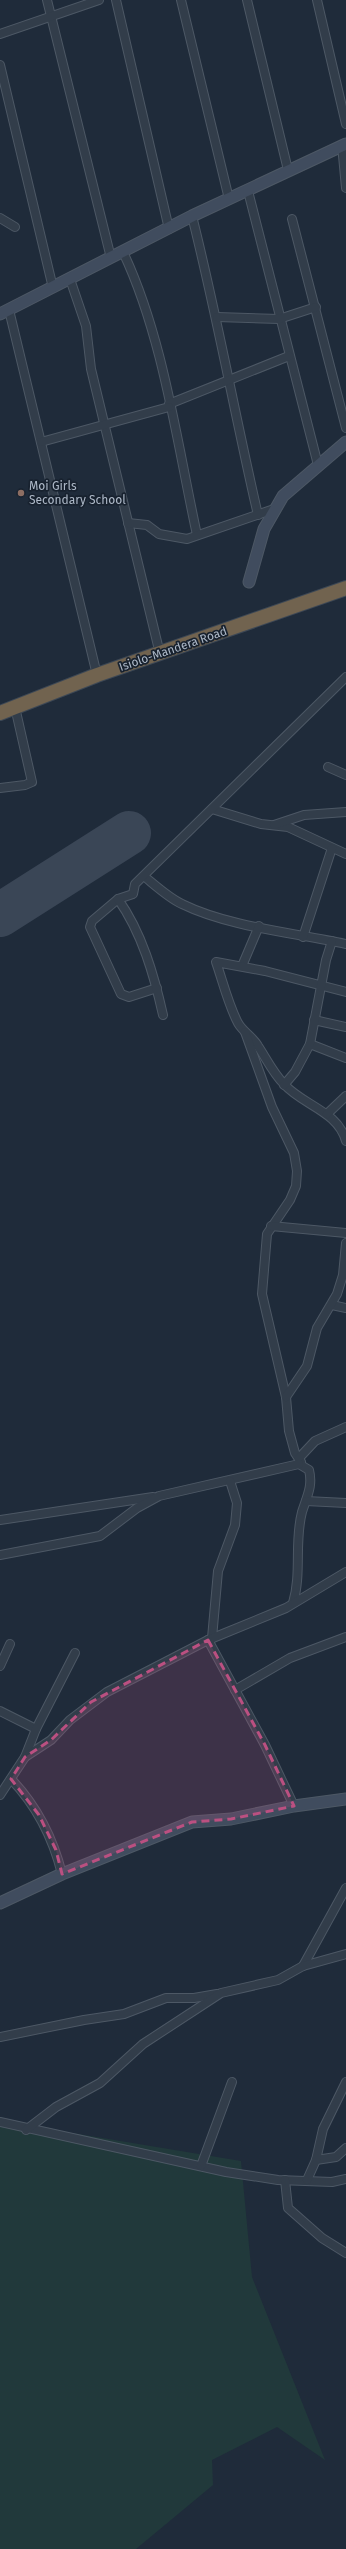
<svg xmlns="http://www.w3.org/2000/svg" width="346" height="2549" font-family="'Fira Sans',sans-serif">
<rect width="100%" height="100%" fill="#1f2b3a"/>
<polygon fill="#21393b" points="0,2121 241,2161 252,2277 325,2460 277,2427 212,2460 213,2485 136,2549 0,2549"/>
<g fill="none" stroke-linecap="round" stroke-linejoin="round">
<polyline stroke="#3a4656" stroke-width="44" points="0,915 129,833"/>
<g stroke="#4d5865" stroke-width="10">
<g id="street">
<polyline points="47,0 111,258"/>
<polyline points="116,0 169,229"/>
<polyline points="181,0 229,199"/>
<polyline points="247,0 288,170"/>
<polyline points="317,0 346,124"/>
<polyline points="0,34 99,0"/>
<polyline points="0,65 53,288"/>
<polyline points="342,145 346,188"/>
<polyline points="248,191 318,465"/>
<path d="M192,216C217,315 235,416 258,515"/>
<polyline points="0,218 15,227"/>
<polyline points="292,219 346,428"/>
<path d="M123,252C163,336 177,443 197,535"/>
<polyline points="70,279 86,326 91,369 160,654"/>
<polyline points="9,310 97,675"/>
<polyline points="217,317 279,319 316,307"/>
<polyline points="169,404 289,356"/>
<polyline points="41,442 169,407"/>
<polyline points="128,523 147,525 159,534 187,539 274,509"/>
<polyline points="328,767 346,775"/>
<polyline points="0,788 25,785 32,782 15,707"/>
<polyline points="212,809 261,824 288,827 346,854"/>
<polyline points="274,825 304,815 346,812"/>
<path d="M145,877C156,886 169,898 182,904C229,927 295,933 346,944"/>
<polyline points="118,899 92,921 90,927 121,994 129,997 157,988"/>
<polyline points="303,937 332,848"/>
<polyline points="242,966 259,926"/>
<path d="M346,992L265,971L216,962C223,982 228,1004 238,1023C243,1032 253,1037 258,1046C266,1058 273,1073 284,1084C302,1105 338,1111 346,1141"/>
<path d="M163,1015C154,975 142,933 118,899L133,894L135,884L346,677"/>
<polyline points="314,1020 346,1027"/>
<path d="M245,1032L272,1107L294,1153L297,1171L296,1186L290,1200L267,1234L262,1294L286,1397L289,1431L295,1453L301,1462L299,1464L309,1470C313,1486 307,1496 302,1512C294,1542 302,1573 293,1603"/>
<polyline points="310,1044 346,1058"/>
<polyline points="284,1085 295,1072 310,1044 326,960 332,941"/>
<polyline points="327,1114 346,1096"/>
<polyline points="271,1226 346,1233"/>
<polyline points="332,1305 346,1308"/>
<polyline points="286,1397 307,1366 317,1328 337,1294 343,1275 346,1243"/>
<polyline points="299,1458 315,1441 346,1427"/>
<polyline points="306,1501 346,1503"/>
<polyline points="0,1520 153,1497"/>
<polyline points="0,1555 100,1536 137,1508 159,1496 299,1464"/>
<polyline points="212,1638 218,1571 235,1525 237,1503 230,1481"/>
<polyline points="208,1640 265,1745 294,1806"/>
<polyline points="0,1666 10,1644"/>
<polyline points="235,1690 290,1658 346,1637"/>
<polyline points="0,1711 36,1729"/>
<polyline points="25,1757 36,1729 75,1653"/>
<path d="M11,1779C37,1806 53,1838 62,1874"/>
<polyline points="0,1795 25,1757 51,1740 70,1720 107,1692 208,1640 286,1608 346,1572"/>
<polyline points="303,1966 346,1888"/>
<polyline points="0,2037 84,2020 124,2014 166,1998 194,1998 217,1994"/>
<polyline points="0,2122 226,2172 278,2180 332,2182 346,2179"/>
<polyline points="26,2130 56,2107 100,2083 143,2044 221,1993 278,1980 303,1966 346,1954"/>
<polyline points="316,2160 336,2157 346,2148"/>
<polyline points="201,2166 232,2082"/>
<polyline points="285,2180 288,2208 322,2238 346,2253"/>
<polyline points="307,2180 316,2160 323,2129 346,2082"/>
</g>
</g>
<g stroke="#4d5865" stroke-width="13">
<g id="secondary">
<polyline points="0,314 192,216 346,144"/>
<polyline points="249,582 264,529 283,496 346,442"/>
<polyline points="0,1903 62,1874 192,1822 231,1819 294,1806 346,1799"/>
</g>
</g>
<g stroke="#3d4855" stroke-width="16">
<polyline id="highway" points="0,713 97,675 346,588"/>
</g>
<use href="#street" stroke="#323d4a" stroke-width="8"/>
<use href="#secondary" stroke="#404c5e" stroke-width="11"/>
<use href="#highway" stroke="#71634f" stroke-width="14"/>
</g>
<path fill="#bb5081" fill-opacity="0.2" stroke="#bb5081" stroke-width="3" stroke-dasharray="8 5" stroke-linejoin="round" d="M208,1640L265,1745L294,1806L231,1819L192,1822L62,1874L56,1850L39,1815L11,1779L25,1757L51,1740L91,1702Z"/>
<circle fill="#8d6e63" stroke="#18222f" stroke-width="1.5" cx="21" cy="493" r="4"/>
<g text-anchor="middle" stroke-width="3.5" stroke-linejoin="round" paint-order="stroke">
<g font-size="12" fill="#adb8c7" stroke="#18222f" text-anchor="start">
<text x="29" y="490">Moi Girls<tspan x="29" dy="14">Secondary School</tspan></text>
</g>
<g font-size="12" fill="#adb8c7" stroke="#18222f">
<text transform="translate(173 649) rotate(-19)" y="4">Isiolo-Mandera Road</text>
</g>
</g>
</svg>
